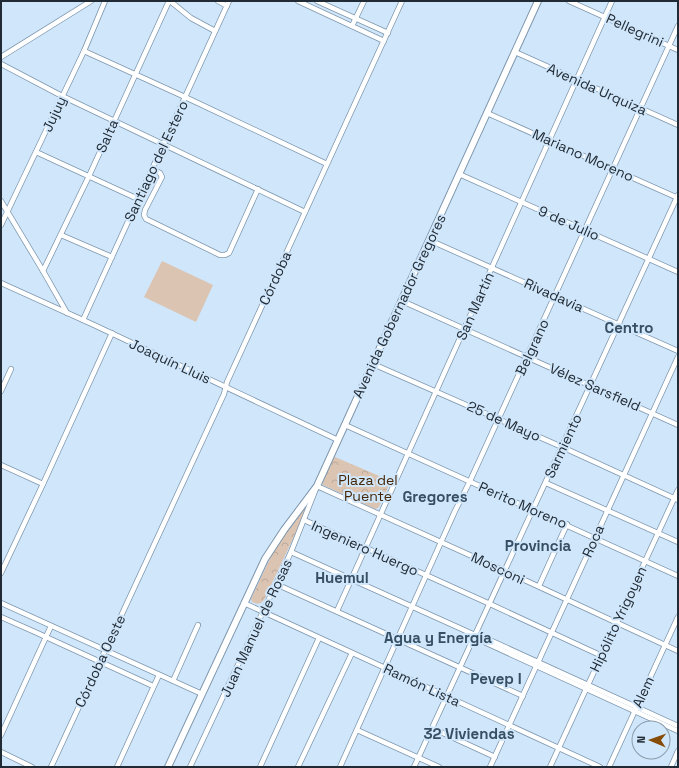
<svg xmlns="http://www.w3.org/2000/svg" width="679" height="768" font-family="'Space Grotesk',sans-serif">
<defs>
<pattern id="forest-crowns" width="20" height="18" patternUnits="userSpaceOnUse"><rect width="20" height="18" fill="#dbc4b2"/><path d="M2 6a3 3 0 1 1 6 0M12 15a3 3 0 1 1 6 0" fill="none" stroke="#bca99a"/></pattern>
</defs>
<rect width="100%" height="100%" fill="#d0e6fa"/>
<g fill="url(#forest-crowns)">
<polygon points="335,457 391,481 379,507 376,509 373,508 323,485 322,482 333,458"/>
<path d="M308,501L310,503L264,600C260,605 257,604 252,602L251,599L273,552L281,537Z"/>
</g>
<polygon fill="#dbc4b2" points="162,261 213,285 196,322 144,297"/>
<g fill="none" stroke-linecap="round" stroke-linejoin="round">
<g stroke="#7e97ae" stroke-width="6">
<g id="minor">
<polyline points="170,1 191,18 215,31"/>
<polyline points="218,1 227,6"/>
<polyline points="298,1 384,41"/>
<polyline points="317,1 388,33"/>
<polyline points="569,1 678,50"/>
<polyline points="352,26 364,1"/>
<polyline points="84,51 185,97 327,164"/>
<polyline points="515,52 678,125"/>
<polyline points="1,57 91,1"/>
<polyline points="1,64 62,96 305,212"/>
<polyline points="487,113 678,198"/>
<polyline points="36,152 138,199"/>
<polyline points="152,169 160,173 162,177 145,210 144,215 146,219 220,255 225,255 229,253 258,189"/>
<polyline points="459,174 678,272"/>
<polyline points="1,201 43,271 67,313"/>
<polyline points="1,225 84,51 105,1"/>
<polyline points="61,235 112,257"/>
<polyline points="429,240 678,351"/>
<polyline points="43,271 89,176 169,1"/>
<polyline points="1,283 94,325 338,440"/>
<polyline points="402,301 678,425"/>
<polyline points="83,320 229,1"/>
<polyline points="373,364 562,447 678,500"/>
<polyline points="1,391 11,369"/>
<polyline points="345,425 678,576"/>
<polyline points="1,465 43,484"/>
<polyline points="546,483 678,542"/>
<polyline points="304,520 490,604 602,656"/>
<polyline points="291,552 475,635 483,637 678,726"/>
<polyline points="1,573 43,484 112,333"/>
<polyline points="276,584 523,696"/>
<polyline points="539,586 567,524"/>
<polyline points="1,603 202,694"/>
<polyline points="244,603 600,767"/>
<polyline points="337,611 612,1"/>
<polyline points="1,617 35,632 153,686"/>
<polyline points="477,637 482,641 678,731"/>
<polyline points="173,681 198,625"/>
<polyline points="432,728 495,757"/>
<polyline points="357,730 439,767"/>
<polyline points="1,735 51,626"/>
<polyline points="1,752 32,767"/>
<polyline points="51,767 224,394 227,382 402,1"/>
<polyline points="117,767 159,675"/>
<polyline points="190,767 291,552 317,486 505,571 678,651"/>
<polyline points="260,767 319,638"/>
<polyline points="298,767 352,653"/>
<polyline points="340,767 455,511 470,481 678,26"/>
<polyline points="414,767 678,195"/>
<polyline points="490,767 678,357"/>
<polyline points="550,767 678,490"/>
<polyline points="609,767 678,617"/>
<polyline points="671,767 678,751"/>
</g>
</g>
<g stroke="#7e97ae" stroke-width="8">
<polyline id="major" points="168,767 265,559 284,530 317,486 538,1"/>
</g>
<use href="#minor" stroke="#fff" stroke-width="4.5"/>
<use href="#major" stroke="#fff" stroke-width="6"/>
</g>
<g text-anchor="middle" stroke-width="4" stroke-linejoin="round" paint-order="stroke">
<g font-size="14" fill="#212b35" stroke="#d0e6fa">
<text transform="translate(635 30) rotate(24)" y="5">Pellegrini</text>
<text transform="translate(597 89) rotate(24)" y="5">Avenida Urquiza</text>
<text transform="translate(54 114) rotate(-65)" y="5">Jujuy</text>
<text transform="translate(107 136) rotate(-66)" y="5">Salta</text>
<text transform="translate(583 155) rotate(24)" y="5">Mariano Moreno</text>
<text transform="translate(156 161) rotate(-65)" y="5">Santiago del Estero</text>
<text transform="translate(569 223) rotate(24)" y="5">9 de Julio</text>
<text transform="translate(275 278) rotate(-65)" y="5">Córdoba</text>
<text transform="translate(554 295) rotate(24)" y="5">Rivadavia</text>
<text transform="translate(399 306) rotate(-65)" y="5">Avenida Gobernador Gregores</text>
<text transform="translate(475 306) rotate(-66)" y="5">San Martín</text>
<text transform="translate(532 347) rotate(-65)" y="5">Belgrano</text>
<text transform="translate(170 361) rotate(25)" y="5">Joaquín Lluis</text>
<text transform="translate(595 387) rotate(24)" y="5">Vélez Sarsfield</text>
<text transform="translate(504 421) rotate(24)" y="5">25 de Mayo</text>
<text transform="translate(563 446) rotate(-65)" y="5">Sarmiento</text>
<text transform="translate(523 505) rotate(24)" y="5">Perito Moreno</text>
<text transform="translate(593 541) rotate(-66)" y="5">Roca</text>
<text transform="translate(365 548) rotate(24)" y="5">Ingeniero Huergo</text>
<text transform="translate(498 568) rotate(25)" y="5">Mosconi</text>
<text transform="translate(618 619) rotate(-65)" y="5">Hipólito Yrigoyen</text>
<text transform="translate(256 628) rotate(-65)" y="5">Juan Manuel de Rosas</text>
<text transform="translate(100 661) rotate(-65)" y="5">Córdoba Oeste</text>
<text transform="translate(422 685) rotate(25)" y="5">Ramón Lista</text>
<text transform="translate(643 692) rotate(-65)" y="5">Alem</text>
</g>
<g font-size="14" fill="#452708" stroke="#d0e6fa">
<text x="368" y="485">Plaza del<tspan x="368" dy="16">Puente</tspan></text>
</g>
<g font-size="15" font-weight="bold" fill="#374f63" stroke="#d0e6fa">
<text x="629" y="333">Centro</text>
<text x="435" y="502">Gregores</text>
<text x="538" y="551">Provincia</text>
<text x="342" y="583">Huemul</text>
<text x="438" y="643">Agua y Energía</text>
<text x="496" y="684">Pevep I</text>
<text x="469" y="739">32 Viviendas</text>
</g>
</g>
<rect width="679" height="768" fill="none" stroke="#212b35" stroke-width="4"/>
<g transform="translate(651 740) rotate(272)"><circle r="19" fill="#d0e6fa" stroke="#8a9bab"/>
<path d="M0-3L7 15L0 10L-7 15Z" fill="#874c07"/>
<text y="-6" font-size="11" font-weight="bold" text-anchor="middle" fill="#212b35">N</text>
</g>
</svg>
